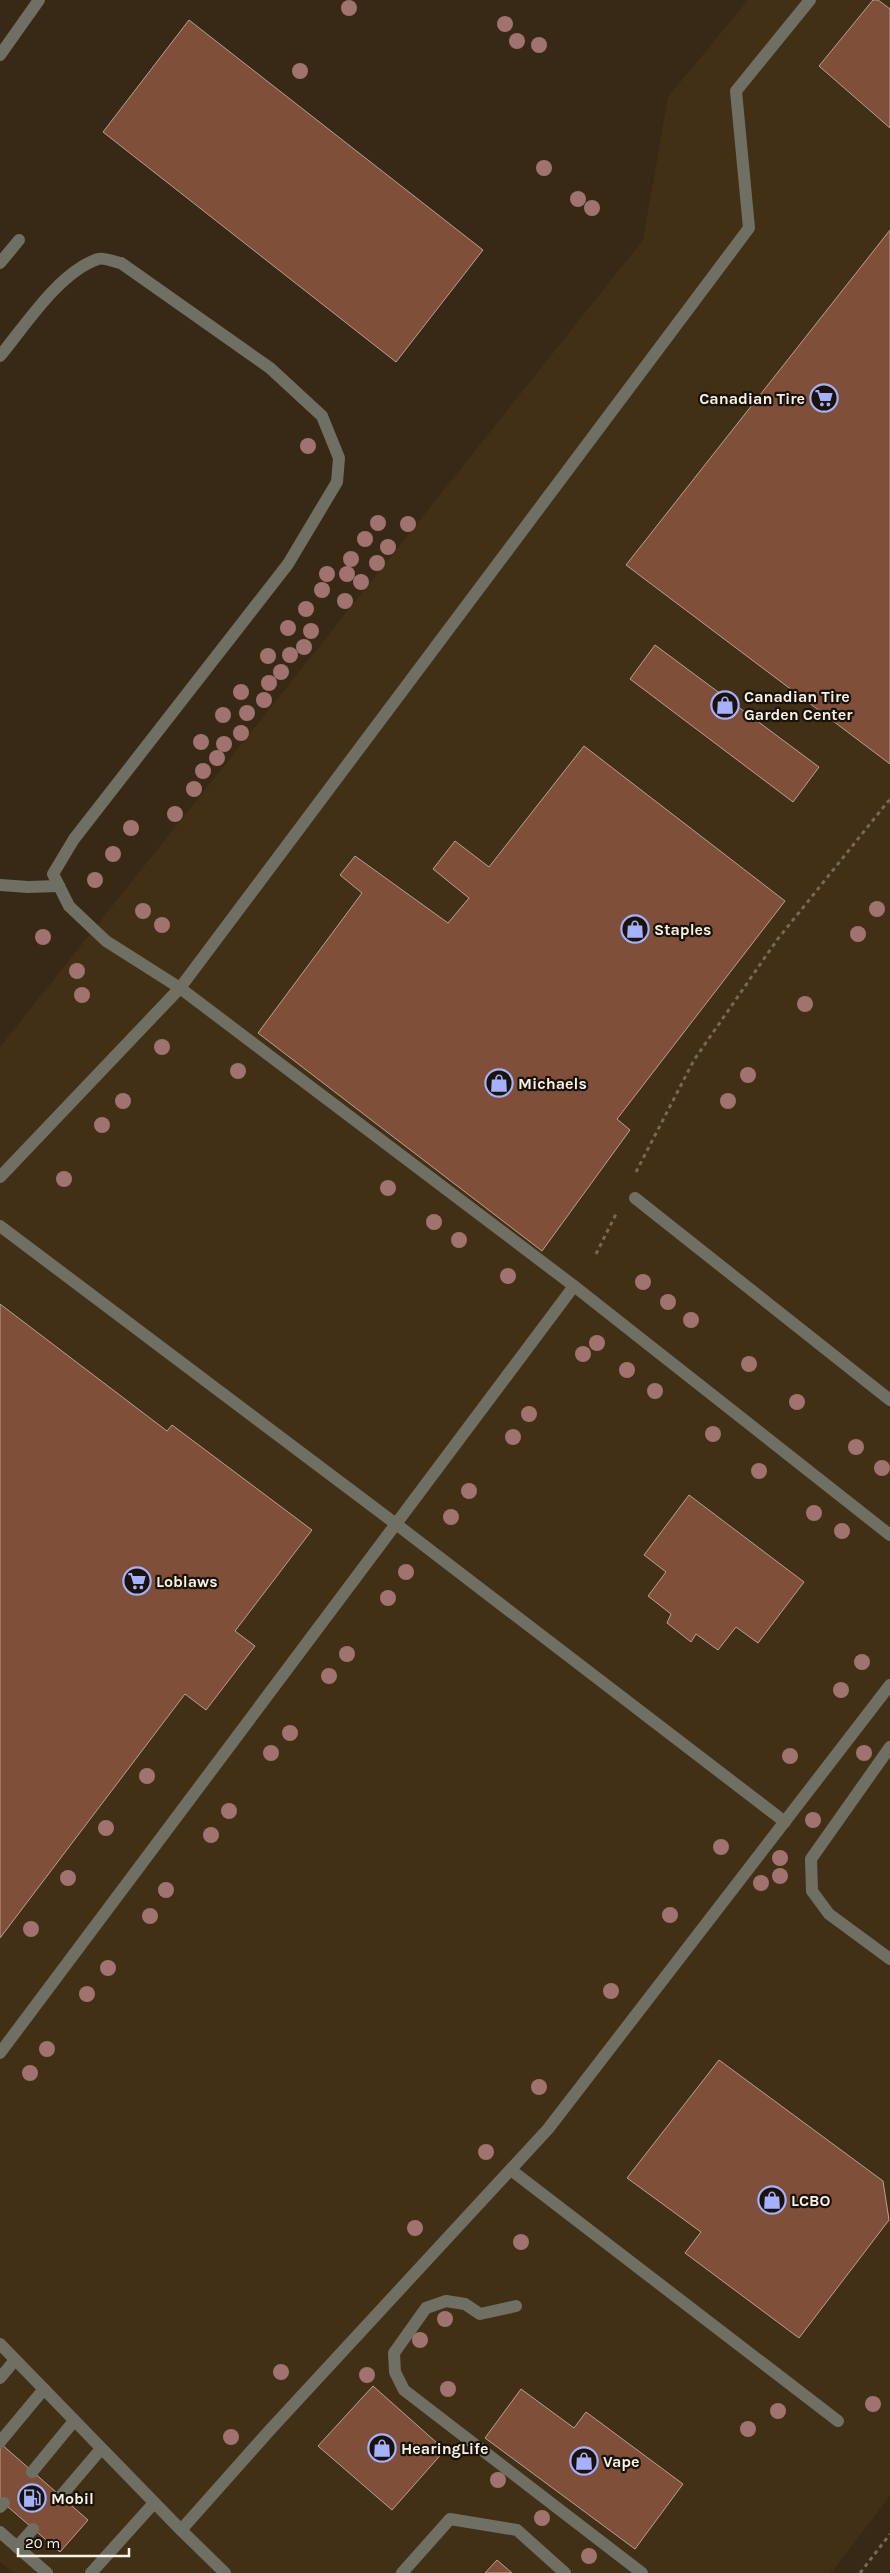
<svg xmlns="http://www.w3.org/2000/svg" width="890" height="2573" font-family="Karla,sans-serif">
<rect width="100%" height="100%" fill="#372915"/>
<polygon fill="#423016" points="748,0 890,0 890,2496 831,2573 14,2573 0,2562 0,1047 643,240 668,97"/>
<g fill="#804f39" stroke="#bb9f93">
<polygon points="873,0 878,0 890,9 890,128 819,66"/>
<polygon points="189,20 483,250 396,362 103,132"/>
<polygon points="890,230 890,764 626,565"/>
<polygon points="655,645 819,767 793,802 630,679"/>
<polygon points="584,746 785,901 617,1119 630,1130 542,1251 258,1033 362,893 340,875 355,856 448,923 469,898 433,869 455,841 489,867"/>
<polygon points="0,1304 167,1431 172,1425 312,1530 235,1631 255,1646 206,1710 185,1694 0,1938"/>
<polygon points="689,1495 804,1582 758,1643 736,1627 718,1650 696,1634 691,1642 667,1623 671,1614 648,1596 666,1572 644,1555"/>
<polygon points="719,2060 883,2181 889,2220 799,2338 685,2253 701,2232 627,2178"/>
<polygon points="373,2386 445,2450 392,2510 318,2446"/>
<polygon points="521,2389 574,2428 586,2412 683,2484 635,2549 485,2438"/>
<polygon points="0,2443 88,2520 60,2552 0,2500"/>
<polygon points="497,2560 512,2573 485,2573"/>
</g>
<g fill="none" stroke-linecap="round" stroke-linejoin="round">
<g stroke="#756957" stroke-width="3" stroke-dasharray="4 4" stroke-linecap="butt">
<polyline points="636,1172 694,1060 777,940 890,799"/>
<polyline points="596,1254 616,1214"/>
<polyline points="860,2573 890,2534"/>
</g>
<g stroke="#6f6f64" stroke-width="12">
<polyline points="810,0 736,91 749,228 180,988 574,1286 890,1535"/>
<polyline points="0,55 39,0"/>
<polyline points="0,263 19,240"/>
<path d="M0,356C25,326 59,272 98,259C104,257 114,262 121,263L270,368L322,416L339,458L337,482L288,564L74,839L53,874L69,906L106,941L180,988L0,1177"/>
<polyline points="0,885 28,887 59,886"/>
<polyline points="635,1198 890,1400"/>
<polyline points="0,1226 396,1524 785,1822"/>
<polyline points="890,1747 811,1859 812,1891 829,1914 890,1959"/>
<polyline points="0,2053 574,1286"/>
<polyline points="511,2170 838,2421"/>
<polyline points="516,2306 480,2314 465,2304 446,2301 426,2308 394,2353 395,2372 404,2390 642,2573"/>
<polyline points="0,2344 181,2530"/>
<polyline points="0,2378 15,2360"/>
<polyline points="0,2442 44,2389"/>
<polyline points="32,2472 74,2421"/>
<polyline points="61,2496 101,2449"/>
<polyline points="0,2507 4,2503"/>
<polyline points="0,2532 47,2573"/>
<polyline points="17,2547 33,2529"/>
<polyline points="91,2573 154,2503"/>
<polyline points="225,2573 181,2530 269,2431 548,2129 890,1685"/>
<polyline points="402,2573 450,2519 517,2530 565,2573"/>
</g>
</g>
<g fill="#a1736e">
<circle cx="349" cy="8" r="8"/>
<circle cx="505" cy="24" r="8"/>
<circle cx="517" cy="41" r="8"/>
<circle cx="539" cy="45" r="8"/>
<circle cx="300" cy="71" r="8"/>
<circle cx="544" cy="168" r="8"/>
<circle cx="578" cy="199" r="8"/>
<circle cx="592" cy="208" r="8"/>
<circle cx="308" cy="446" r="8"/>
<circle cx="378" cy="523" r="8"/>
<circle cx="408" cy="524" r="8"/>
<circle cx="365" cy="539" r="8"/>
<circle cx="388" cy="547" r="8"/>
<circle cx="351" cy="559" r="8"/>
<circle cx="377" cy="563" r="8"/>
<circle cx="327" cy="574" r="8"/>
<circle cx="347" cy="574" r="8"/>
<circle cx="361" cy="582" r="8"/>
<circle cx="322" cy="590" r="8"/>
<circle cx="345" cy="601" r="8"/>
<circle cx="306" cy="609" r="8"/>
<circle cx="288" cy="628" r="8"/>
<circle cx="311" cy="631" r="8"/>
<circle cx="304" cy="647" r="8"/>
<circle cx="290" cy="655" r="8"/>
<circle cx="268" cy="656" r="8"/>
<circle cx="281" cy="672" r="8"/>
<circle cx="269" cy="683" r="8"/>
<circle cx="241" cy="692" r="8"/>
<circle cx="264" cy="700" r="8"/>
<circle cx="247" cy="713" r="8"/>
<circle cx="223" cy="715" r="8"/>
<circle cx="241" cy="733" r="8"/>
<circle cx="201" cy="742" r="8"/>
<circle cx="224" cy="744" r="8"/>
<circle cx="217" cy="758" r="8"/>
<circle cx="203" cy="771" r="8"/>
<circle cx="194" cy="789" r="8"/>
<circle cx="175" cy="814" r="8"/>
<circle cx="131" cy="828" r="8"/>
<circle cx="113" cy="854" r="8"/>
<circle cx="95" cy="880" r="8"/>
<circle cx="877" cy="909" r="8"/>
<circle cx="143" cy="911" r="8"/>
<circle cx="162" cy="925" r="8"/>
<circle cx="858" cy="934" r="8"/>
<circle cx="43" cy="937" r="8"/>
<circle cx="77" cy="971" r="8"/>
<circle cx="82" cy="995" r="8"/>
<circle cx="805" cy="1004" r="8"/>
<circle cx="162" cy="1047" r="8"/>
<circle cx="238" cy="1071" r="8"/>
<circle cx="748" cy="1075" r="8"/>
<circle cx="123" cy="1101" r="8"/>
<circle cx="728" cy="1101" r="8"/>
<circle cx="102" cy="1125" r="8"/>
<circle cx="64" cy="1179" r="8"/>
<circle cx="388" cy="1188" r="8"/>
<circle cx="434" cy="1222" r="8"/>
<circle cx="459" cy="1240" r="8"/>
<circle cx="508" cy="1276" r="8"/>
<circle cx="643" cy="1282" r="8"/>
<circle cx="668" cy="1302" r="8"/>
<circle cx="691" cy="1320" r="8"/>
<circle cx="597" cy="1343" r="8"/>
<circle cx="583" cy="1354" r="8"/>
<circle cx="749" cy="1364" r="8"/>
<circle cx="627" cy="1370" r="8"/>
<circle cx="655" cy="1391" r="8"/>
<circle cx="797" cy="1402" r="8"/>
<circle cx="529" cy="1414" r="8"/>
<circle cx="713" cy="1434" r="8"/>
<circle cx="513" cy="1437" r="8"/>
<circle cx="856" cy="1447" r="8"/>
<circle cx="882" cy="1468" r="8"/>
<circle cx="759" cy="1471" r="8"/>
<circle cx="469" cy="1491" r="8"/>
<circle cx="814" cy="1513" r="8"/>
<circle cx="451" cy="1517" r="8"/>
<circle cx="842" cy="1531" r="8"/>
<circle cx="406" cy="1572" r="8"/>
<circle cx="388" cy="1598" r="8"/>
<circle cx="347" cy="1654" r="8"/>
<circle cx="862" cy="1662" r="8"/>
<circle cx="329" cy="1676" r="8"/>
<circle cx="841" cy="1690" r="8"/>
<circle cx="290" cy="1733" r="8"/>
<circle cx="271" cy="1753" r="8"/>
<circle cx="864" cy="1753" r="8"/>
<circle cx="790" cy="1756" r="8"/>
<circle cx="147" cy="1776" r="8"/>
<circle cx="229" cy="1811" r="8"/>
<circle cx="813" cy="1820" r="8"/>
<circle cx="106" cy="1828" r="8"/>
<circle cx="211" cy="1835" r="8"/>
<circle cx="721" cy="1847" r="8"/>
<circle cx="780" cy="1858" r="8"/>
<circle cx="780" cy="1876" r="8"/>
<circle cx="68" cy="1878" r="8"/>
<circle cx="761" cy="1883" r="8"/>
<circle cx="166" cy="1890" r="8"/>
<circle cx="670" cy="1915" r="8"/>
<circle cx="150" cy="1916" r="8"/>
<circle cx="31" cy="1929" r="8"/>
<circle cx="108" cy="1968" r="8"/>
<circle cx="611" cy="1991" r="8"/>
<circle cx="87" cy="1994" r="8"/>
<circle cx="47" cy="2049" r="8"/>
<circle cx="30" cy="2073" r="8"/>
<circle cx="539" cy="2087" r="8"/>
<circle cx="486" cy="2152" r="8"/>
<circle cx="415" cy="2228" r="8"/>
<circle cx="521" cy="2242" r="8"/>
<circle cx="445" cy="2319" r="8"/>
<circle cx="420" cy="2340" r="8"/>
<circle cx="281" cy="2372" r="8"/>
<circle cx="367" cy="2375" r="8"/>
<circle cx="448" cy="2389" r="8"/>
<circle cx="873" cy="2404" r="8"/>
<circle cx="778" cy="2411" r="8"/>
<circle cx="748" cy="2429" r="8"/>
<circle cx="231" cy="2437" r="8"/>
<circle cx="498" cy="2480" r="8"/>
<circle cx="542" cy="2518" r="8"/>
<circle cx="589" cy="2556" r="8"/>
</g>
<defs>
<g id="supermarket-ring" transform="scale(1.4375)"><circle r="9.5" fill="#19130b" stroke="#a5b1fc" stroke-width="1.5"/><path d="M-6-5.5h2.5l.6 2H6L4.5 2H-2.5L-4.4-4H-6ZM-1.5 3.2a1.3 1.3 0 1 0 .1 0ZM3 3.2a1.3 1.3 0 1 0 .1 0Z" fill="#a5b1fc"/></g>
<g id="shop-ring" transform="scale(1.4375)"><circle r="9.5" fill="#19130b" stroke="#a5b1fc" stroke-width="1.5"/><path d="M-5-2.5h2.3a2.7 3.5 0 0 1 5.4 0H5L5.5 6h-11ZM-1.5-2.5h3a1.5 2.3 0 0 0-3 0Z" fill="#a5b1fc"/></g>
<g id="fuel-ring" transform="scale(1.4375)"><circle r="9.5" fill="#19130b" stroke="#a5b1fc" stroke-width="1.5"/><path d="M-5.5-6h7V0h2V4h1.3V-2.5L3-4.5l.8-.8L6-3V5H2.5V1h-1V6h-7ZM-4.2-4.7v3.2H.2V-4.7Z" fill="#a5b1fc"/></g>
</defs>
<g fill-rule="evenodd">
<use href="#supermarket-ring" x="824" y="398"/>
<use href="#shop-ring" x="725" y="705"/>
<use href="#shop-ring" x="635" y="929"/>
<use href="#shop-ring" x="499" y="1083"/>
<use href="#supermarket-ring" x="137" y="1581"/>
<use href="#shop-ring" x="772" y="2200"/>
<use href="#shop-ring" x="382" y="2448"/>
<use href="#shop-ring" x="584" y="2461"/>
<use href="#fuel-ring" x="32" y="2498"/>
</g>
<g text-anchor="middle" stroke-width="4.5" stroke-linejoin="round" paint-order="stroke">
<g font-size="16" font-weight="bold" fill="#faf1e5" stroke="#19130b" text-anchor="start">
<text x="805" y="404" text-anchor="end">Canadian Tire</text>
<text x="744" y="702">Canadian Tire<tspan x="744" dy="18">Garden Center</tspan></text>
<text x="654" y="935">Staples</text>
<text x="518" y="1089">Michaels</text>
<text x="156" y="1587">Loblaws</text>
<text x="791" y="2206">LCBO</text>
<text x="401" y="2454">HearingLife</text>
<text x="603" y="2467">Vape</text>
<text x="51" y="2504">Mobil</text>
</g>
</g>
<path d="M18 2548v8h111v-8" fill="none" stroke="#faf1e5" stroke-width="2.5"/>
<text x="25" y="2548" font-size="15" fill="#faf1e5" stroke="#19130b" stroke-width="4" paint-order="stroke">20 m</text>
</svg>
